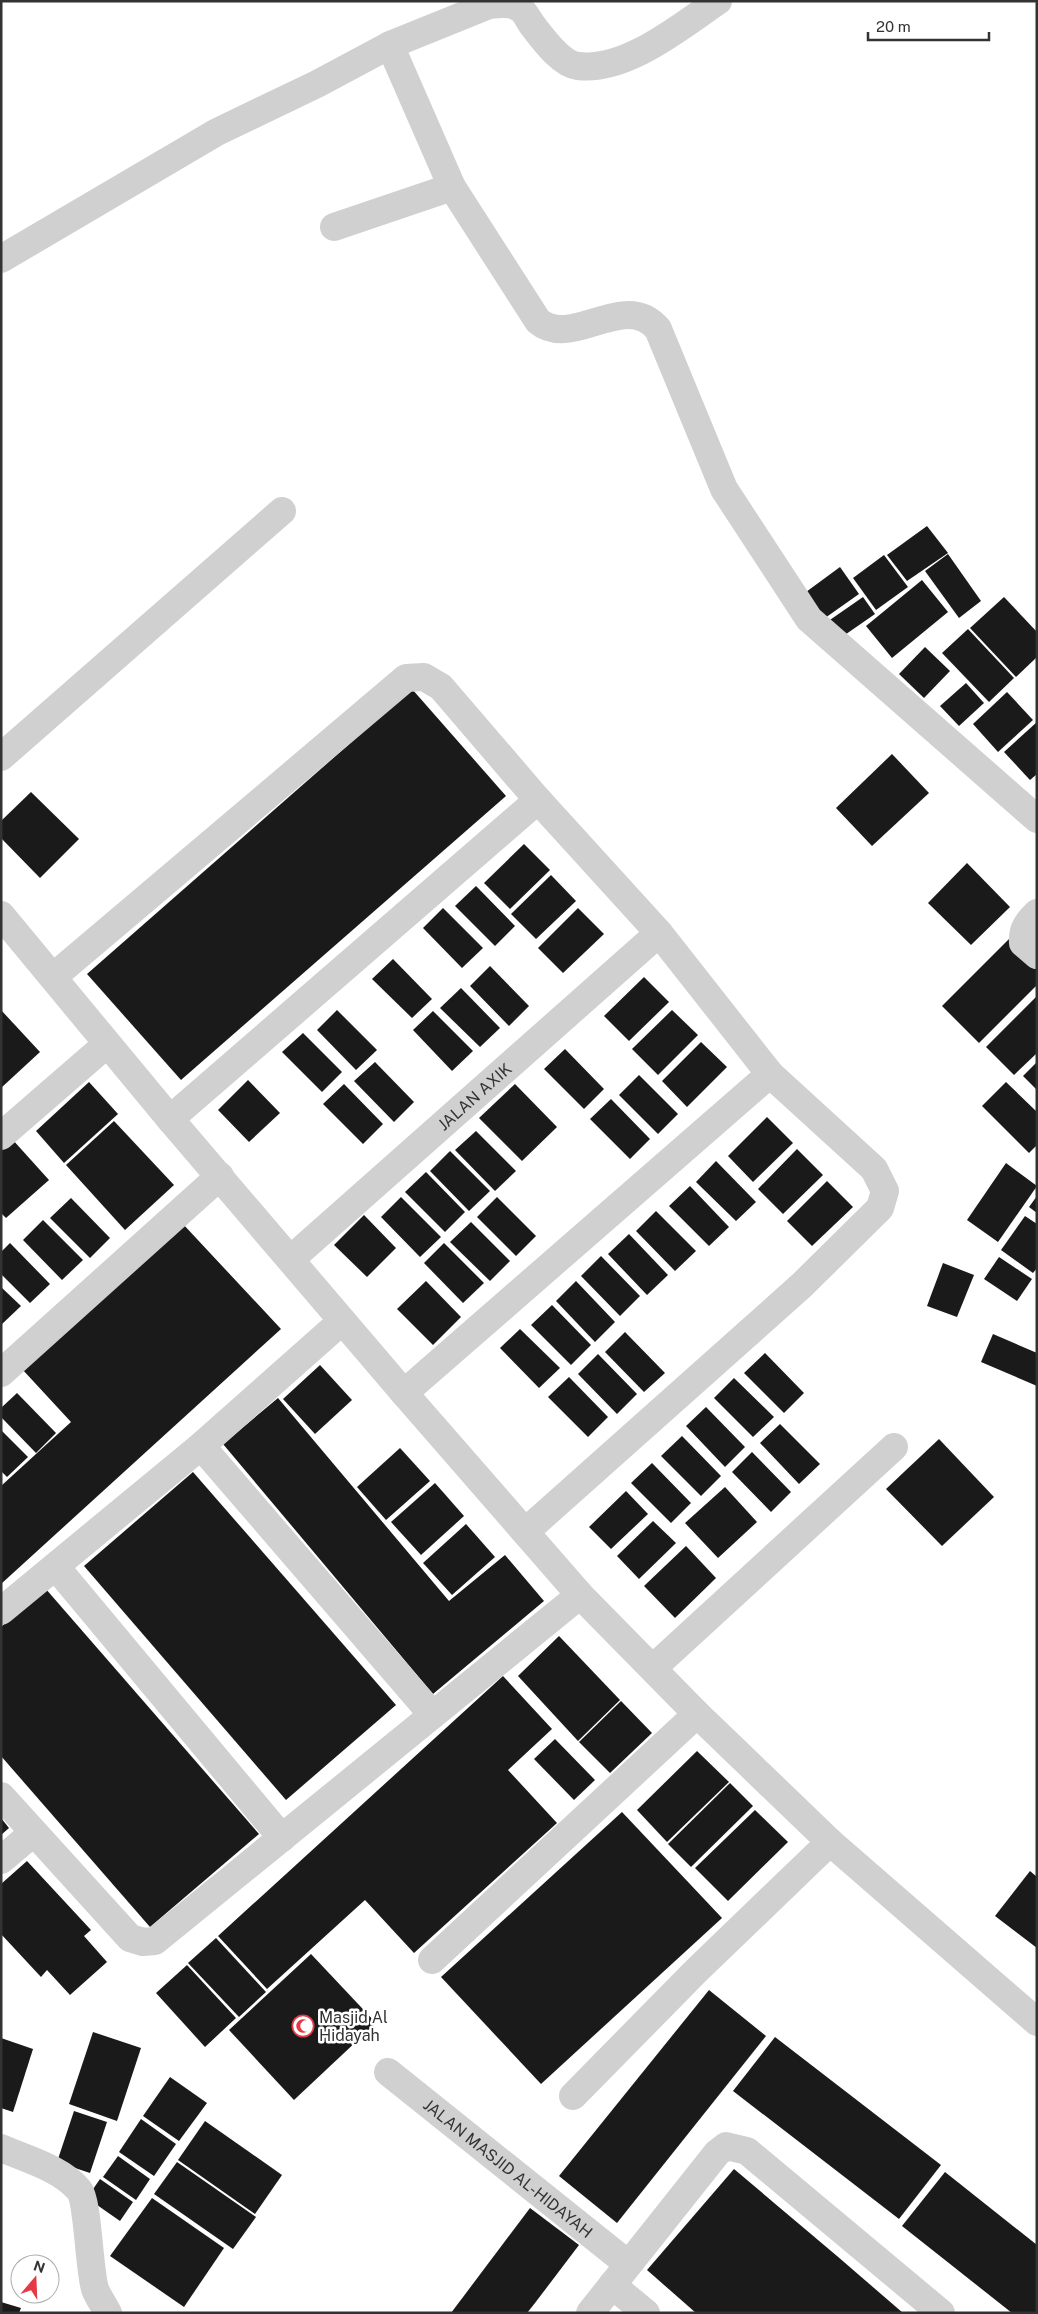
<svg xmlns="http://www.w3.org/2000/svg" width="1038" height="2314" font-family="'Public Sans',sans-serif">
<rect width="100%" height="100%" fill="#fff"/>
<g fill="#1a1a1a">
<polygon points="927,526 948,553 907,581 887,555"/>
<polygon points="948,554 981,601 959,618 925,571"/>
<polygon points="884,555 908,587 876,610 853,578"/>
<polygon points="840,567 859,594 825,618 806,592"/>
<polygon points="922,580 948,612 892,658 866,626"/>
<polygon points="863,597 875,614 839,639 827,622"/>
<polygon points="1004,597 1037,632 1037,657 1016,677 970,628"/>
<polygon points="968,629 1014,678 989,702 942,653"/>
<polygon points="925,647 950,671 924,698 899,674"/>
<polygon points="966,683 984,703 959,726 940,706"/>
<polygon points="412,689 506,796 181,1080 87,974"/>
<polygon points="1007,692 1033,720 998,752 973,724"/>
<polygon points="1037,722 1037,774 1030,780 1004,752"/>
<polygon points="892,754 929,793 872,846 836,808"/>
<polygon points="31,792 79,839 40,878 1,838 1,821"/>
<polygon points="524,844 550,870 510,909 484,883"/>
<polygon points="967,863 1010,907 971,945 928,903"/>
<polygon points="551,875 576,901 536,939 511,914"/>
<polygon points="476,886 515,926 495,946 455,906"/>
<polygon points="443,908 483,948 462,968 423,928"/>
<polygon points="578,908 604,934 563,973 538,948"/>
<polygon points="1009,939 1037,966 1037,985 979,1043 942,1006"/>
<polygon points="393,959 432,999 412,1018 372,979"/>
<polygon points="490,966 529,1006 509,1026 470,986"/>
<polygon points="644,977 669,1002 629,1041 604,1016"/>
<polygon points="461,988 500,1028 480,1047 440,1008"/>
<polygon points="1037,996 1037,1053 1014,1075 986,1047"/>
<polygon points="1,1010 40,1052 1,1088"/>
<polygon points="337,1010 377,1050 356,1070 317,1030"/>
<polygon points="672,1010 698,1035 658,1075 632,1049"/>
<polygon points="433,1011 473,1051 452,1071 413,1030"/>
<polygon points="303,1033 342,1072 322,1092 282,1052"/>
<polygon points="701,1042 727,1067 687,1107 662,1081"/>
<polygon points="565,1049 604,1089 584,1109 544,1069"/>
<polygon points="375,1062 414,1102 394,1122 354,1081"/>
<polygon points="1037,1062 1037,1090 1023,1076"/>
<polygon points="639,1075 678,1114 658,1134 619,1095"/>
<polygon points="248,1080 280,1113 249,1142 218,1110"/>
<polygon points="89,1082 118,1114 64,1163 36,1131"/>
<polygon points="1006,1082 1037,1112 1037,1145 1029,1153 982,1106"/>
<polygon points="344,1084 383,1124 363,1144 323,1104"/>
<polygon points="515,1084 557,1127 522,1161 479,1118"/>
<polygon points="611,1099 650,1139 630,1159 590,1119"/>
<polygon points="767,1117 793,1143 753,1182 728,1156"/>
<polygon points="114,1121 174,1185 125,1230 66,1165"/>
<polygon points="476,1131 516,1171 495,1191 455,1150"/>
<polygon points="12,1139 49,1180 6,1218 1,1213 1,1149"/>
<polygon points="797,1149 823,1175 783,1214 758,1189"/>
<polygon points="450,1151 490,1191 469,1211 430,1171"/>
<polygon points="716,1161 756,1202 736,1221 696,1182"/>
<polygon points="1006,1163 1037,1186 998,1242 967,1220"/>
<polygon points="426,1172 465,1212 445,1232 405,1192"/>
<polygon points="827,1181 853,1207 812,1246 787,1221"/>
<polygon points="690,1186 729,1227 709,1246 669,1206"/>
<polygon points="1037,1196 1037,1213 1029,1207"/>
<polygon points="401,1197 441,1237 420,1257 381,1217"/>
<polygon points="497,1197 536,1236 516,1256 477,1217"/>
<polygon points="71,1198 110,1238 90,1258 50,1218"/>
<polygon points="656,1211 696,1251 675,1271 636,1231"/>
<polygon points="364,1215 396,1248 367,1277 334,1245"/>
<polygon points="1025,1216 1037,1224 1037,1268 1033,1273 1001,1250"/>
<polygon points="43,1220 83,1260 62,1280 23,1240"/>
<polygon points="471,1222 510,1261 490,1281 450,1242"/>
<polygon points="182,1223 281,1329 1,1584 1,1486 71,1422 22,1369"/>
<polygon points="629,1234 668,1275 647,1295 608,1254"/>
<polygon points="10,1243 50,1284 30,1303 1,1274 1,1252"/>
<polygon points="444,1243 484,1283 463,1303 424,1263"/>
<polygon points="601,1256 640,1296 620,1316 581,1276"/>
<polygon points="999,1257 1032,1279 1017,1301 984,1279"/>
<polygon points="943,1263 974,1275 957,1317 927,1306"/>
<polygon points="426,1281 461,1317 433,1345 397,1309"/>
<polygon points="576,1281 615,1322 595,1342 556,1301"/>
<polygon points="1,1287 21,1306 1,1325"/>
<polygon points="552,1305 591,1345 571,1365 531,1325"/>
<polygon points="520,1329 560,1368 539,1388 500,1348"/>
<polygon points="625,1332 665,1373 644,1392 605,1352"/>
<polygon points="993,1334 1037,1353 1037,1386 981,1362"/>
<polygon points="765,1353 804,1393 784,1413 744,1373"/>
<polygon points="598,1354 637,1394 617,1414 578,1374"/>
<polygon points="320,1365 352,1400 315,1434 283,1399"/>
<polygon points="569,1377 608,1417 588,1437 548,1397"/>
<polygon points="734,1378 774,1417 753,1437 714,1398"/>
<polygon points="17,1393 56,1433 36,1453 1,1417 1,1408"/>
<polygon points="278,1398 449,1601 505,1555 544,1601 433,1694 223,1444"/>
<polygon points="706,1407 745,1447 725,1467 686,1426"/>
<polygon points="780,1424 820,1464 799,1484 760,1443"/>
<polygon points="1,1430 28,1457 7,1477 1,1471"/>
<polygon points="682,1436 721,1476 701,1496 661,1456"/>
<polygon points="939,1439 994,1497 942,1546 886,1489"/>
<polygon points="400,1448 430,1481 386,1520 357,1487"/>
<polygon points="752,1452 791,1492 771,1512 732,1472"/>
<polygon points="652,1463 691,1503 671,1523 631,1483"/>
<polygon points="193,1472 396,1705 286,1800 84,1566"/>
<polygon points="435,1483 464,1516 421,1555 391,1522"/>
<polygon points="725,1487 757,1522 718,1558 685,1523"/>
<polygon points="626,1491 648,1514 611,1549 589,1527"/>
<polygon points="653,1521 676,1543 639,1579 617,1556"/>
<polygon points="466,1524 495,1557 452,1595 423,1563"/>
<polygon points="686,1546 716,1578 675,1618 644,1586"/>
<polygon points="45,1588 259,1834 150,1927 1,1756 1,1627"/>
<polygon points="559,1636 620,1700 578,1741 518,1676"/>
<polygon points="503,1676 552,1729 508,1770 557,1823 414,1953 365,1900 267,1989 218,1936"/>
<polygon points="621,1701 652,1733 610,1773 579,1742"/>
<polygon points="555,1739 595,1780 574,1800 534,1759"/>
<polygon points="697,1751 729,1782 667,1842 637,1810"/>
<polygon points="730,1783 753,1806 691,1867 668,1844"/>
<polygon points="755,1810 788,1842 728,1901 695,1868"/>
<polygon points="622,1812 722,1918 541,2084 441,1977"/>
<polygon points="1,1818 9,1828 1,1835"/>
<polygon points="27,1861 91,1930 84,1936 107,1962 70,1995 47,1970 41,1977 1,1934 1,1884"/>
<polygon points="1030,1871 1037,1877 1037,1948 995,1916"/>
<polygon points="216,1938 266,1992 239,2017 188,1963"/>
<polygon points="311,1954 376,2023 294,2100 229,2030"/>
<polygon points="187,1965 236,2018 205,2047 156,1993"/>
<polygon points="709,1990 766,2036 617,2223 559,2176"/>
<polygon points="93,2032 141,2048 117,2121 69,2104"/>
<polygon points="775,2037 941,2165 899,2219 733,2091"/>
<polygon points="1,2038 33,2049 13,2112 1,2108"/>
<polygon points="170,2077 207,2103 179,2141 143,2116"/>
<polygon points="74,2111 107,2122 90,2173 57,2162"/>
<polygon points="141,2119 176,2144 154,2176 119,2152"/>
<polygon points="205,2121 282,2175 255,2214 178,2160"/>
<polygon points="118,2156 150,2179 136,2200 103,2177"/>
<polygon points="177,2162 256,2217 233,2249 154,2194"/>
<polygon points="734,2169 837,2256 903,2313 696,2313 647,2270"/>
<polygon points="945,2172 1037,2245 1037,2313 1012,2313 902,2226"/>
<polygon points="100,2179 133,2202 120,2221 87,2198"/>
<polygon points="152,2198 224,2248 184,2307 110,2256"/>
<polygon points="530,2208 579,2245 535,2303 527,2313 451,2313"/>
<polygon points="1,2302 21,2308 19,2313 1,2313"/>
</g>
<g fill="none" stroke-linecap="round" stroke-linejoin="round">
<g stroke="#d0d0d0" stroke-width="28">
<path d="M390,45L452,187L538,321C572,350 625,289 658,329L724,489L809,619L1037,819"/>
<polyline points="334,227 452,187"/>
<path d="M1,259L217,132L317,84L390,45L489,5C498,4 511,2 519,8C525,11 529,21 533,26C543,39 561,64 578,66C626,72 681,26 718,1"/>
<polyline points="1,757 282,511"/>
<path d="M1037,913C1027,923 1022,929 1023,943L1037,955"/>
<polyline points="1,915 170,1119 404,1393 580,1595 697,1714 830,1842 1037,2022"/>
<polyline points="53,977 406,678 424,677 441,687 538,800 659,933 770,1074 874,1169 885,1191 880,1208 802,1285 525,1532"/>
<polyline points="170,1119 538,800"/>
<polyline points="1,1136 107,1044"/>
<path id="s1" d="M291,1259L659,933"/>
<polyline points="1,1373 220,1176"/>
<polyline points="404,1393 770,1074"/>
<polyline points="201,1446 432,1714"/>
<polyline points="56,1567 282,1838"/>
<polyline points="1,1611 201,1446 342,1321"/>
<polyline points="653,1668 894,1447"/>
<polyline points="1,1796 130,1938 143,1942 155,1941 580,1595"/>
<polyline points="1,1860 33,1833"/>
<polyline points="432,1960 697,1714"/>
<path id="s2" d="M388,2072L628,2264"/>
<polyline points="573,2096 696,1971 830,1842"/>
<path d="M1,2148C26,2159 61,2168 79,2190C88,2201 89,2269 95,2289C98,2297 104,2305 108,2313"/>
<polyline points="612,2285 646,2313"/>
<polyline points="590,2313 717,2153 726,2146 747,2151 941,2313"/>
</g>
</g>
<defs>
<g id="mosque-ring" transform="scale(1.125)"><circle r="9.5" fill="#fff" stroke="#e63946" stroke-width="1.5"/><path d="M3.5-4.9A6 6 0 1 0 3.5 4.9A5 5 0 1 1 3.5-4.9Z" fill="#e63946"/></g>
</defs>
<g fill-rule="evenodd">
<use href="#mosque-ring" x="303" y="2026"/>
</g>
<g text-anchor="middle" stroke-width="5" stroke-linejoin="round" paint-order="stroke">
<g font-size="16" fill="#333" stroke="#fff">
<text dy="6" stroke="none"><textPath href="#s1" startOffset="245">JALAN AXIK</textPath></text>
<text dy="6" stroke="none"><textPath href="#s2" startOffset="154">JALAN MASJID AL-HIDAYAH</textPath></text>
</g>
<g font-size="16" fill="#333" stroke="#fff" text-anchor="start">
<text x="319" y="2023">Masjid Al<tspan x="319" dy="18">Hidayah</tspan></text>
</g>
</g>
<rect width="1038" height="2314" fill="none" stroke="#333333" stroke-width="5"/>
<g transform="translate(35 2279) rotate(19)"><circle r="24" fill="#ffffff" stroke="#adadad"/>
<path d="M0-4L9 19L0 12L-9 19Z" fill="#e63946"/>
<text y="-8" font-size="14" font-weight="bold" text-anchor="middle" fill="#333333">N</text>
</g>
<path d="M868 32v8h121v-8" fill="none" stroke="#333333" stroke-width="2.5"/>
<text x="876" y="32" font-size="15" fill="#333333" stroke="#ffffff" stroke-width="4" paint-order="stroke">20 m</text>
</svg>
